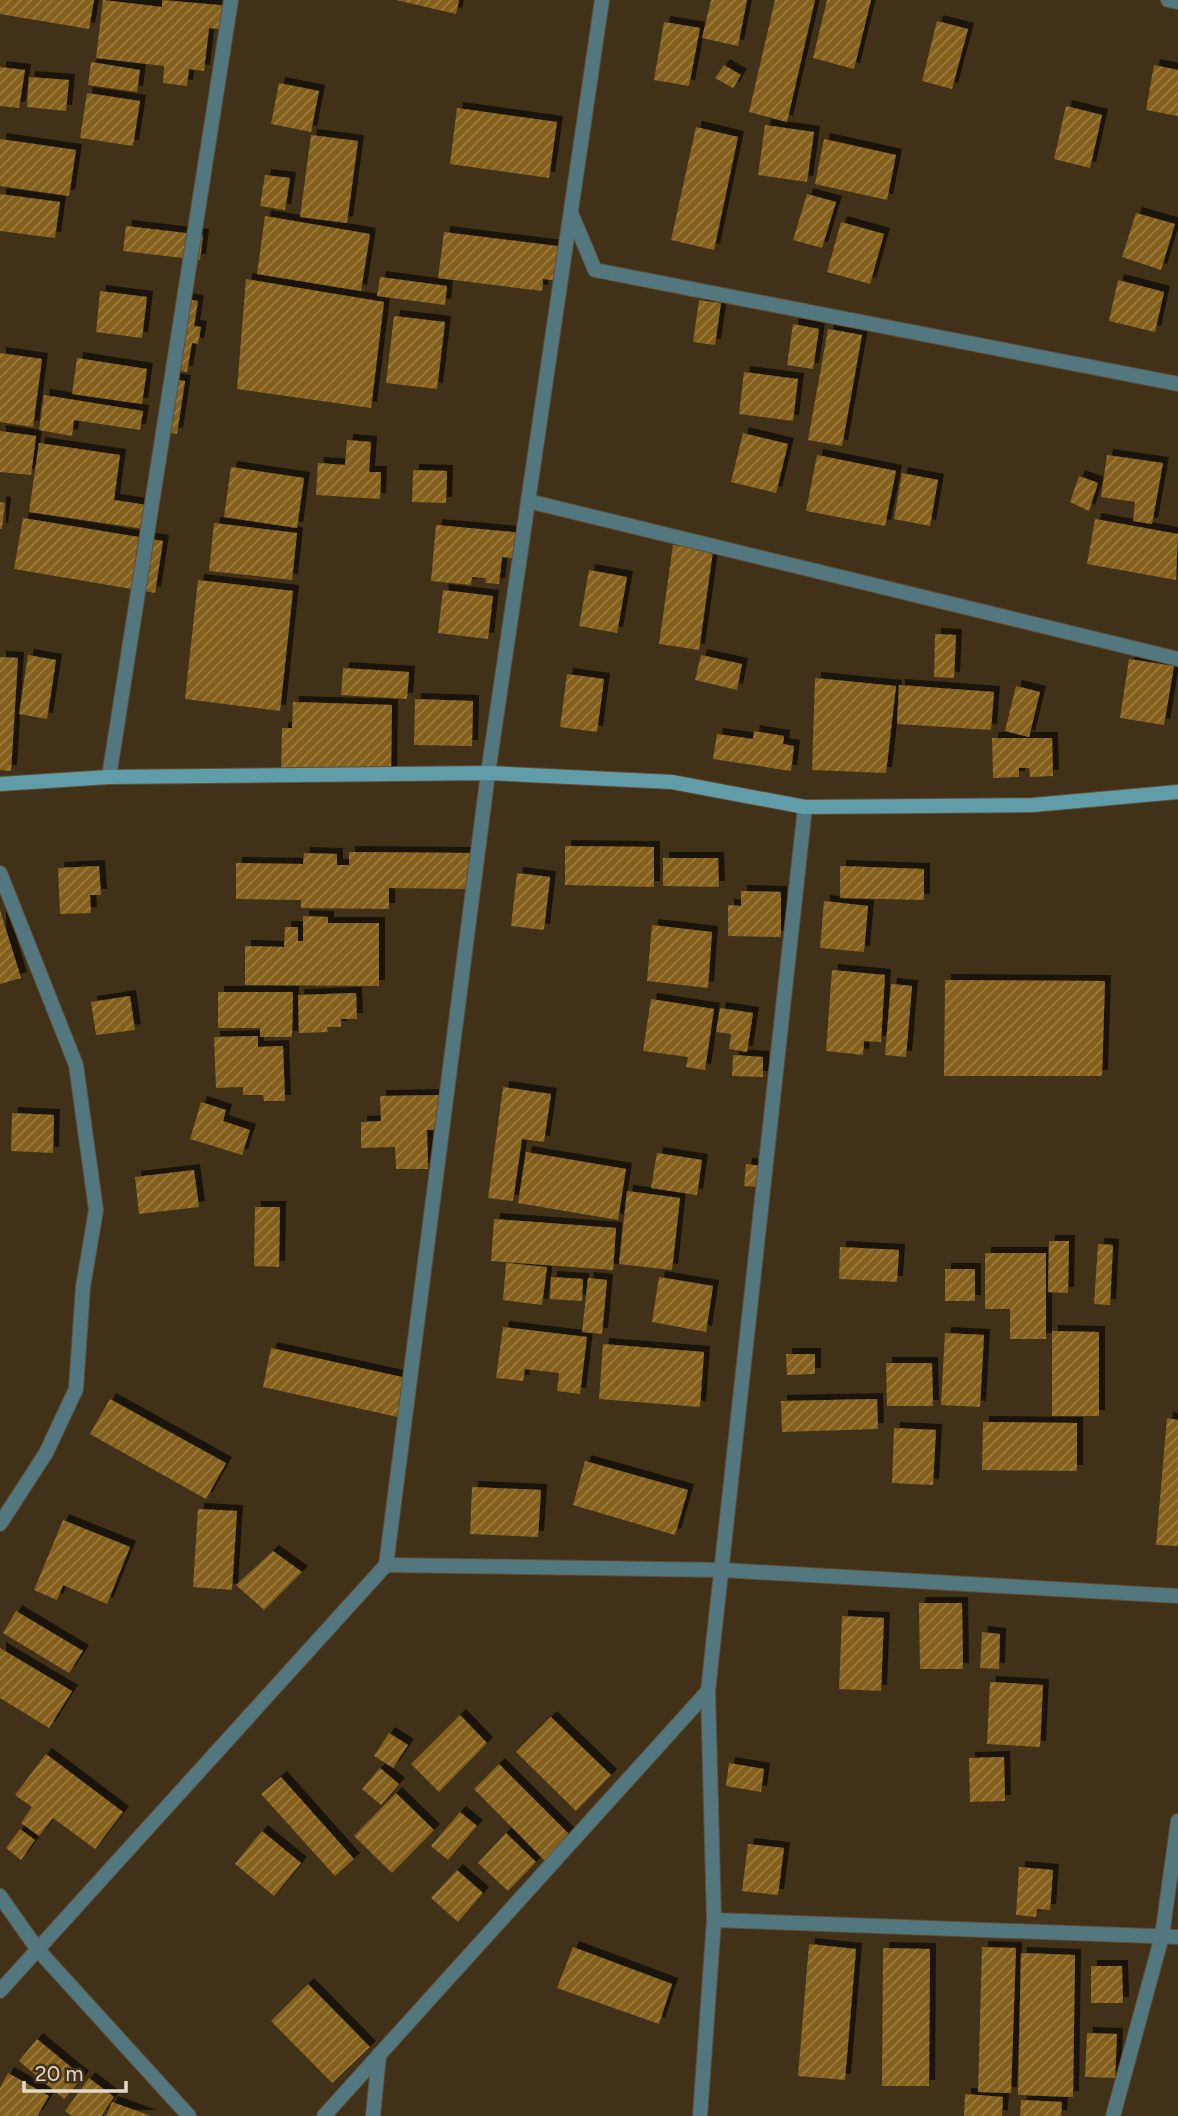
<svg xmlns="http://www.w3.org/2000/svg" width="1178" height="2116" font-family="Figtree,sans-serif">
<defs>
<pattern id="building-hatch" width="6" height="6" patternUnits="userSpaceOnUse" patternTransform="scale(1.75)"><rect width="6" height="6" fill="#84601b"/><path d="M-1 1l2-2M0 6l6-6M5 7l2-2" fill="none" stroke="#9b7e45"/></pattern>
<filter id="shadow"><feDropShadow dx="6" dy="-6" stdDeviation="0" flood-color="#0009"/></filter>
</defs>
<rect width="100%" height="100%" fill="#413118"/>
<g fill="url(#building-hatch)" filter="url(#shadow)">
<polygon points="0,0 94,0 89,29 0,14"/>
<polygon points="103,0 162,7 162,0 230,6 227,30 209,28 204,71 189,69 187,86 163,83 164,66 96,58"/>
<polygon points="396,0 459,0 456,14"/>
<polygon points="711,0 747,0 738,46 702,38"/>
<polygon points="775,0 815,0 787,122 749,112"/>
<polygon points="827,0 871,0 854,69 813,58"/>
<polygon points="937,21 968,29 952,89 922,81"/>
<polygon points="664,22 700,28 689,86 654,80"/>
<polygon points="91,62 140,70 137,92 88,85"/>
<polygon points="724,65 741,75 733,88 715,78"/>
<polygon points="1154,65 1178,70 1178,116 1146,110"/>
<polygon points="0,67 25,70 19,108 0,106"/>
<polygon points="29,77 69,80 66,111 27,107"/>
<polygon points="279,83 319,91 311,132 271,124"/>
<polygon points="87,93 140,101 133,146 80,138"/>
<polygon points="1066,106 1102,115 1090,168 1054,159"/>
<polygon points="457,108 557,122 549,178 450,164"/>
<polygon points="765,125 814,132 807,182 758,175"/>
<polygon points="696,127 738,137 714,250 671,240"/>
<polygon points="311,135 358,141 347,223 300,217"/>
<polygon points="0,139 76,150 69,196 0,186"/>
<polygon points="824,139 896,155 887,200 815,184"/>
<polygon points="265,175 290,178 285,210 260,206"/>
<polygon points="0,194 60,202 55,238 0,231"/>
<polygon points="807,194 836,202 822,248 793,240"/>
<polygon points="1136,213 1175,224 1161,270 1122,257"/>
<polygon points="265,216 370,234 361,291 257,274"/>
<polygon points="841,222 884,234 870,284 827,272"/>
<polygon points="126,226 203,235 200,260 123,251"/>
<polygon points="444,232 565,247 561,281 543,279 542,291 438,278"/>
<polygon points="380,277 447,286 445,305 377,296"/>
<polygon points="246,279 384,302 371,408 237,389"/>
<polygon points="1118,280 1164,292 1155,332 1109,321"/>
<polygon points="100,291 147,297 142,338 96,332"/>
<polygon points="179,298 198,301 194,326 201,327 198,344 192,343 187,372 168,369"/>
<polygon points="699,300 721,303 715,345 693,342"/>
<polygon points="394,316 445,322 437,389 386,383"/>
<polygon points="793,324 819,329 813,369 787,365"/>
<polygon points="828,329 862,335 842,446 808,440"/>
<polygon points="0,353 42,359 33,427 0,422"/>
<polygon points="77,358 147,369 142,404 72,394"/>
<polygon points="744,372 798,379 793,421 739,414"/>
<polygon points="165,378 185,381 177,434 157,431"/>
<polygon points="44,395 143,411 140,430 74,420 72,436 39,430"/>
<polygon points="0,431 36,436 31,475 0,472"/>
<polygon points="743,433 788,444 776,493 731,482"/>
<polygon points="347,440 371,442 369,472 381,472 380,499 316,495 318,463 345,465"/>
<polygon points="39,443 120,455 114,500 154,506 151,530 29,512"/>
<polygon points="817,455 896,471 885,526 806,511"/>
<polygon points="1107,455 1163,463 1152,524 1133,521 1135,502 1101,497"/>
<polygon points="231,467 304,478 297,528 224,517"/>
<polygon points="413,470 447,471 446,503 412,502"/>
<polygon points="902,473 938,480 930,526 894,519"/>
<polygon points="1079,476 1098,483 1089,511 1070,502"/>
<polygon points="0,502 5,503 2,529 0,529"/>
<polygon points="23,518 163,541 155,593 14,569"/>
<polygon points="1095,519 1178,534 1176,580 1087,564"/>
<polygon points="214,523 297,533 292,580 209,571"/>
<polygon points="436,525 524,533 521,559 502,557 499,584 485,583 486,578 472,577 471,585 431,581"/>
<polygon points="673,545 713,551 699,650 659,644"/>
<polygon points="589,570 627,577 617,633 579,626"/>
<polygon points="198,580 293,591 280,711 185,699"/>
<polygon points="443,590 493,596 488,639 438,633"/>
<polygon points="935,634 956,635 954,678 934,677"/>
<polygon points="28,655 56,660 47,719 19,714"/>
<polygon points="701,655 742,664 737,690 695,680"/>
<polygon points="0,657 18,658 11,771 0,770"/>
<polygon points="1129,659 1174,666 1164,725 1120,718"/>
<polygon points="343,668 409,672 407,699 341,695"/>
<polygon points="567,674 604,679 597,732 560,727"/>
<polygon points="815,678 896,686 886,773 812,770"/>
<polygon points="899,685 994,692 991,730 897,724"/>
<polygon points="1016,686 1040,692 1029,737 1005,731"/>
<polygon points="415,699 473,701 472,746 414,745"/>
<polygon points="293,702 392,705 391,775 281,772 282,728 292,728"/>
<polygon points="754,731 784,736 783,744 794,746 791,771 713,759 717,734 753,739"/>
<polygon points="992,738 1052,738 1053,776 1030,777 1029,768 1019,768 1019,777 993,778"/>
<polygon points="565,846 654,847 654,887 565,885"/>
<polygon points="349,852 470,853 470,889 389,888 389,909 301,908 301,900 236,899 236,863 303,864 304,853 337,854 337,865 349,865"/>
<polygon points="663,858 718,858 719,887 663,886"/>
<polygon points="99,866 101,895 90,895 91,913 60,914 58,868"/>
<polygon points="840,866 924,869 924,900 840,898"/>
<polygon points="517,873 550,877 544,930 511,926"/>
<polygon points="741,891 781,892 781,937 728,936 728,905 741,906"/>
<polygon points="824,901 868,906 864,952 820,948"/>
<polygon points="0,910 21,978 0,984"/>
<polygon points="303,916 328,917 328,923 379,923 379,986 245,985 245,946 284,947 285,927 298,927 298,941 303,941"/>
<polygon points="652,925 712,932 708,988 647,981"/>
<polygon points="832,970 885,975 881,1042 864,1041 863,1055 826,1051"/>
<polygon points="945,980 1105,981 1102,1076 944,1076"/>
<polygon points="891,984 912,986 906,1057 885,1055"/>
<polygon points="218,992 293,992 292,1037 260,1037 260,1028 218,1028"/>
<polygon points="356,993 357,1019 341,1019 341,1027 327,1027 328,1032 299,1033 298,995"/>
<polygon points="130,996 135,1030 96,1035 91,1002"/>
<polygon points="651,999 714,1009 705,1070 686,1067 688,1057 643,1051"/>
<polygon points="720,1008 753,1013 747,1052 729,1049 731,1034 716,1032"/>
<polygon points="258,1036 258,1047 283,1046 285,1101 264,1101 263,1095 243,1095 243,1087 216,1088 214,1037"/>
<polygon points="733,1055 763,1057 763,1077 732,1076"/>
<polygon points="503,1087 551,1094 544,1142 522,1139 513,1201 488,1198"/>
<polygon points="442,1095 442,1130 427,1130 428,1169 396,1169 395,1147 361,1148 361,1122 381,1121 380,1096"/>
<polygon points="201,1102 226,1110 223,1121 250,1130 242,1155 190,1139"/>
<polygon points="12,1113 54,1115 53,1153 11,1151"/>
<polygon points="526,1152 626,1169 618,1220 518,1203"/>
<polygon points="657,1153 702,1160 697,1195 651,1188"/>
<polygon points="746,1164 762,1166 760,1187 744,1186"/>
<polygon points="194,1170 199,1207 139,1214 135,1177"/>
<polygon points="627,1191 680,1198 672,1270 619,1264"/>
<polygon points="255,1207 280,1207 279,1267 254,1266"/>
<polygon points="494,1219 616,1228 613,1270 491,1261"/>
<polygon points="1049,1241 1069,1241 1068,1293 1048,1292"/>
<polygon points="1098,1244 1113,1245 1110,1305 1094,1304"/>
<polygon points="840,1247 899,1250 897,1282 839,1279"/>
<polygon points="985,1253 1046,1253 1046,1339 1010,1339 1010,1309 985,1309"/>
<polygon points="506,1263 547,1267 542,1305 503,1300"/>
<rect x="945" y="1269" width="30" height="32"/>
<polygon points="551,1277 583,1279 582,1301 550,1299"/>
<polygon points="659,1277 713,1286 706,1332 652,1322"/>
<polygon points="588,1278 607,1280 602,1334 582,1332"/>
<polygon points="503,1327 587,1337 580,1394 557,1391 559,1373 525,1369 523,1381 496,1378"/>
<polygon points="1052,1331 1099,1332 1099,1416 1052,1416"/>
<polygon points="945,1333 984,1335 980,1407 941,1405"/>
<polygon points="603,1344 704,1352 700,1407 599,1399"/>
<polygon points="271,1348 411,1379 402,1418 263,1387"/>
<polygon points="786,1354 815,1354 815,1374 787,1375"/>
<polygon points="886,1363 932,1363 933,1406 887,1406"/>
<polygon points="110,1399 226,1463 206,1499 90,1434"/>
<polygon points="877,1399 878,1429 782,1432 781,1401"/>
<polygon points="1167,1418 1178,1420 1178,1546 1156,1545"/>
<polygon points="983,1422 1077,1423 1077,1471 982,1470"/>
<polygon points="894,1428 936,1430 933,1485 892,1483"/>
<polygon points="585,1461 688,1490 675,1535 573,1505"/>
<polygon points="472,1487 541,1490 538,1537 470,1534"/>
<polygon points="198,1509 237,1511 232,1590 193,1587"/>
<polygon points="63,1520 130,1547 107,1604 63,1585 57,1600 34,1590"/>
<polygon points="273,1551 302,1572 264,1610 236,1585"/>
<polygon points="919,1603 962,1603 963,1669 920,1669"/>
<polygon points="16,1611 83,1651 69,1673 3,1633"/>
<polygon points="842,1616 884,1618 881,1691 839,1689"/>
<polygon points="982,1632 1000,1634 999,1669 980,1668"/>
<polygon points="0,1648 72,1691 49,1728 0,1698"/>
<polygon points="990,1682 1043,1685 1040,1747 987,1744"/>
<polygon points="460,1715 487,1743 439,1792 411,1764"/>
<polygon points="551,1717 611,1775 576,1811 516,1752"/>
<polygon points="389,1733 408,1745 393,1768 374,1756"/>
<polygon points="46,1754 123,1812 95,1849 53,1818 39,1836 21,1823 32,1807 15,1795"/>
<polygon points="1004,1757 1005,1801 970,1802 969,1758"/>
<polygon points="729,1763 764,1769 761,1792 726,1786"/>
<polygon points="499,1764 576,1841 550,1866 474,1789"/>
<polygon points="380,1768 399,1784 381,1805 362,1789"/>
<polygon points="281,1777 354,1859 335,1876 261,1794"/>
<polygon points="396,1793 434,1830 392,1873 354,1836"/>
<polygon points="460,1812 477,1826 448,1860 431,1846"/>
<polygon points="20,1829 35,1840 21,1860 6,1848"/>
<polygon points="262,1831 301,1863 274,1896 235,1864"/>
<polygon points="506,1833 536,1862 508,1891 478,1863"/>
<polygon points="748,1844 784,1848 778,1895 742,1891"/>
<polygon points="1019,1867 1053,1870 1050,1910 1037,1909 1036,1917 1016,1915"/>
<polygon points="457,1870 483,1893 458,1922 431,1898"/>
<polygon points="809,1944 856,1949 845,2080 798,2076"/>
<polygon points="573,1947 672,1984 659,2024 557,1988"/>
<polygon points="982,1947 1016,1948 1011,2093 978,2092"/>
<polygon points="883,1948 930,1949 929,2086 882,2086"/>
<polygon points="1021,1953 1075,1955 1073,2097 1018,2095"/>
<polygon points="1091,1966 1122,1966 1123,2003 1091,2003"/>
<polygon points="308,1984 370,2047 332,2083 271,2021"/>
<polygon points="1087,2033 1117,2034 1115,2078 1085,2077"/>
<polygon points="37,2039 83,2077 64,2099 19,2061"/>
<polygon points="8,2073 49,2096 37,2116 0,2116 0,2088"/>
<polygon points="89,2078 114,2097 101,2116 72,2116 65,2111"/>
<polygon points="965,2094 1003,2097 1002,2116 964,2116"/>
<polygon points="1021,2100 1062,2102 1061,2116 1020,2116"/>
<polygon points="112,2102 151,2116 106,2116"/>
</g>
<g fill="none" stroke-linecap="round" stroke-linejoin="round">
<g stroke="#5e4f38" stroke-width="16">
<g id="street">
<polyline points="1168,0 1178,2"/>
<polyline points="571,213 595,270 1178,384"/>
<polyline points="528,501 1178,659"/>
<polyline points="109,777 231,0"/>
<polyline points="0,873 76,1065 96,1210 83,1287 76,1389 46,1453 0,1524"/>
<polyline points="386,1565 722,1570 1178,1596"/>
<polyline points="0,1896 38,1950 189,2116"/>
<polyline points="714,1920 1178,1937"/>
<polyline points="0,1991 386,1565 488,773 602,0"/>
<polyline points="324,2116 379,2055"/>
<polyline points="373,2116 379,2055 708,1691"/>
<polyline points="700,2116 714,1920 708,1691 805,807"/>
<polyline points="1113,2116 1162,1936 1178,1821"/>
</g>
</g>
<g stroke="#5e4f38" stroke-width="16">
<polyline id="secondary" points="0,784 109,777 488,773 672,782 805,807 1033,805 1178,792"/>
</g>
<use href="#street" stroke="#53777f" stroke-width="14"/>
<use href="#secondary" stroke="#619ca9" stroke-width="14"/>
</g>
<path d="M24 2081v10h102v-10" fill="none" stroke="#e3d9ca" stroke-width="3.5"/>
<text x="35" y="2081" font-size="21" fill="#e3d9ca" stroke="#413118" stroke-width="5" paint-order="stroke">20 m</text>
</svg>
